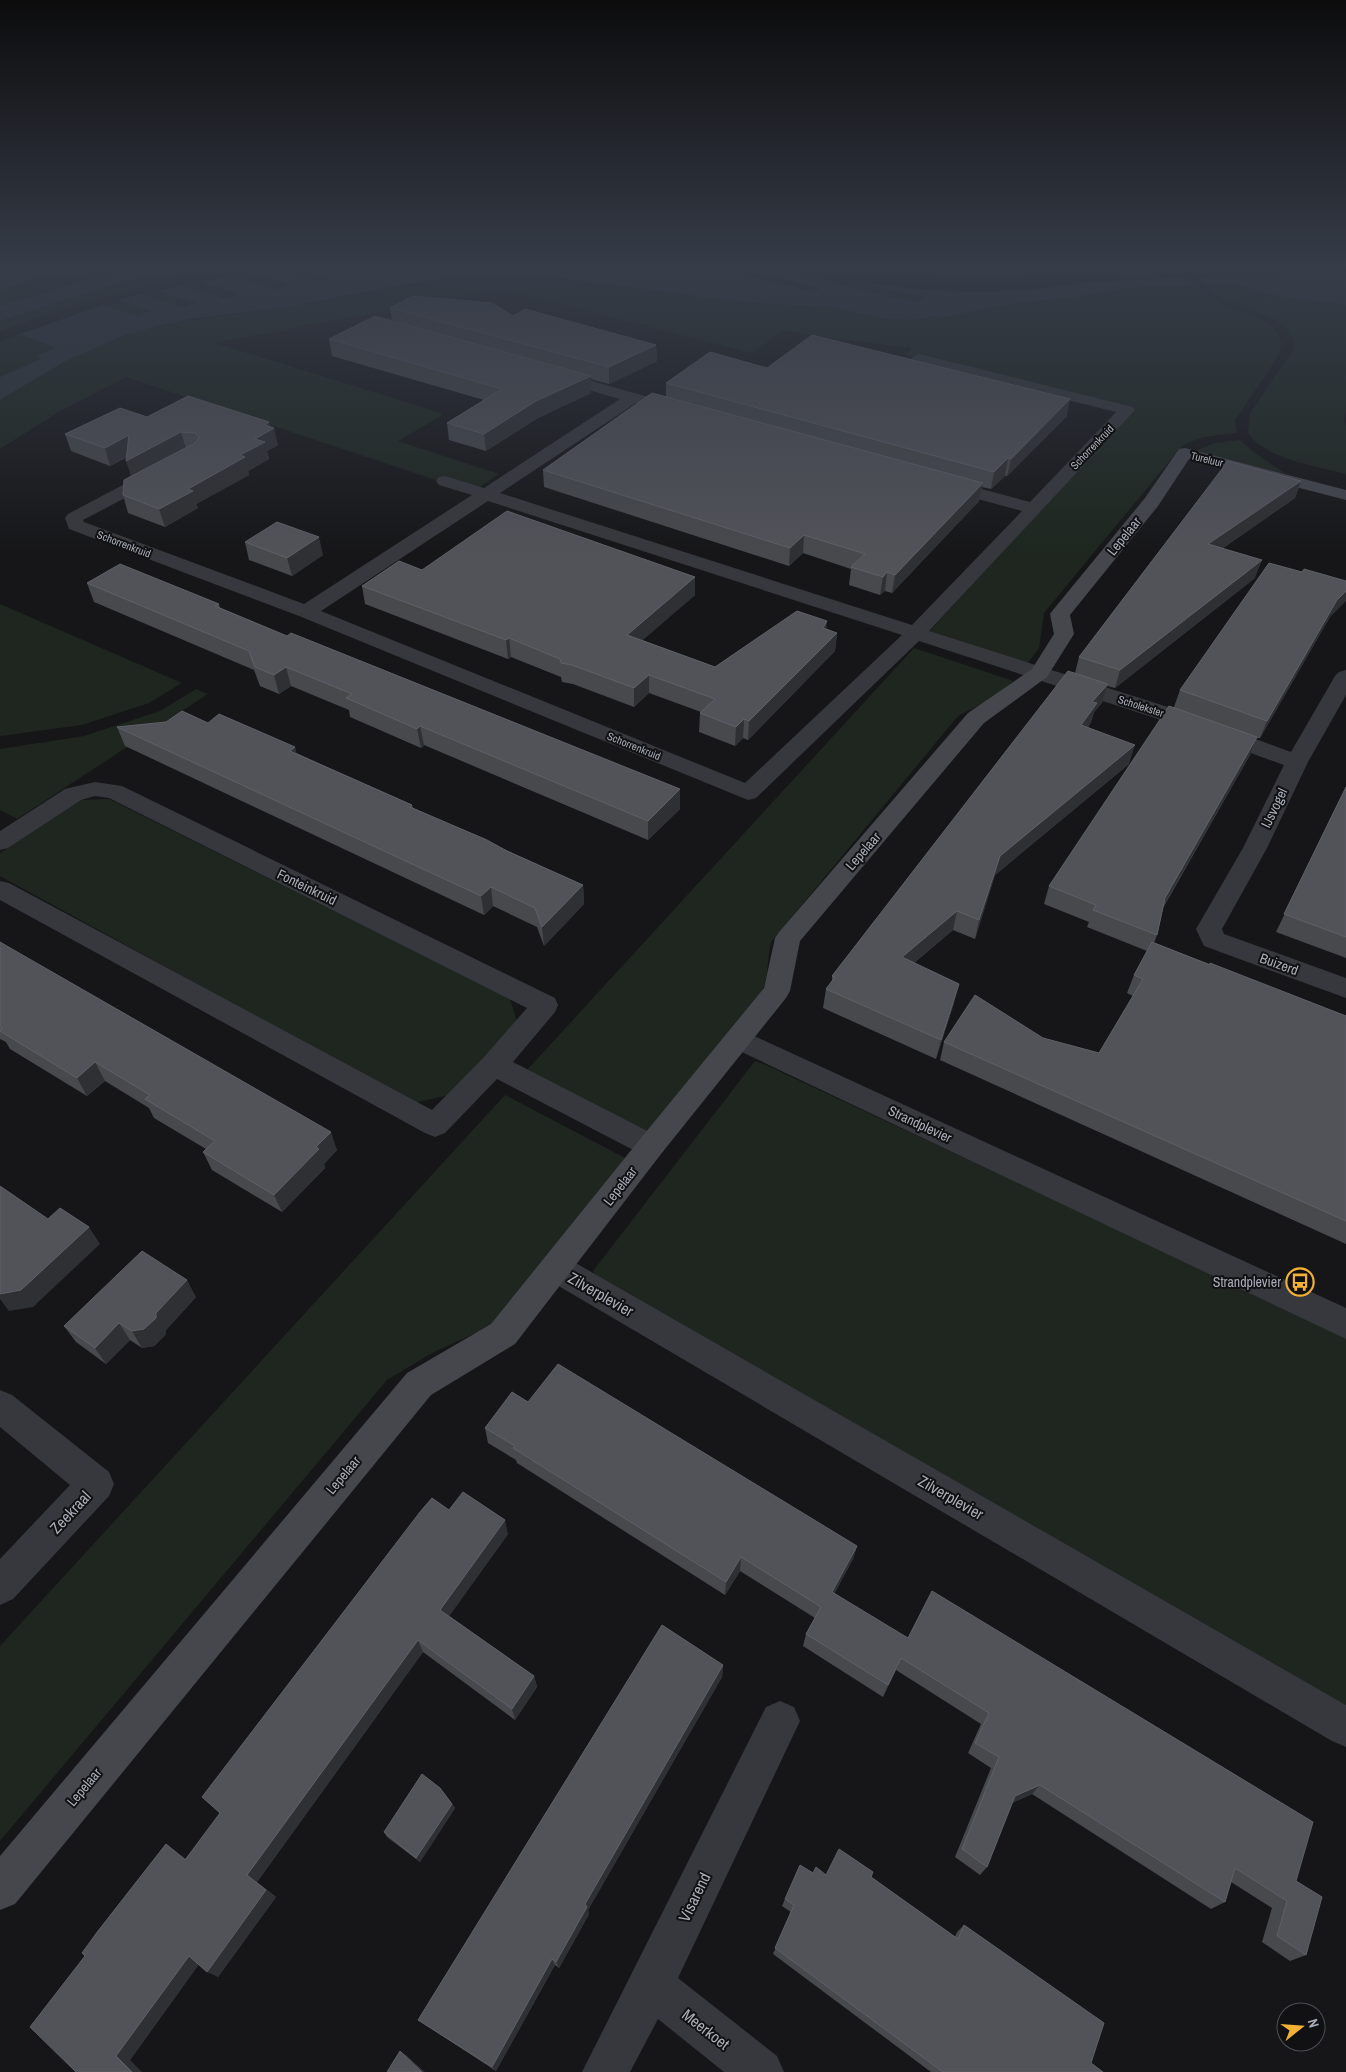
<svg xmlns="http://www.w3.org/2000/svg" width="1346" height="2072" font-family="'Archivo Narrow',sans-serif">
<rect width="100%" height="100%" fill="#161618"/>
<g fill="#1e261f">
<polygon points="0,265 147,265 38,293 0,315"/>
<path d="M207,265H248C164,281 79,299 0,332V321L120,282Z"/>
<polygon points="290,265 410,265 133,319 72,315 139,294"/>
<polygon points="682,265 759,265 859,282 937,291 912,307 813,294"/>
<polygon points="819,265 871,265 932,272 1026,265 1189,265 1182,273 1164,273 1152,285 1088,275 1003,280 936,279"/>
<polygon points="1203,265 1346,265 1346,274 1198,278 1192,272 1196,268"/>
<path d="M507,274L591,281L750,303L829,307L886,319L910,320L951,316L1004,305L1090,295L1127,288L1194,285C1204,293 1214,300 1226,306C1247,316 1295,324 1277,358L1235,420L1237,433C1218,435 1197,436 1181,447L1044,613L1039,648L1024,668L926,635L1131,411L905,355L912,348L829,338L784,330L751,353L521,294L487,292L215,343L444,414L398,441L499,474L472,492L126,377L57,413L0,449V400L64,362L125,335L165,324L326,301L442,278Z"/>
<path d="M1204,284H1236L1267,294L1294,299L1346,305V411L1344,420L1346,426V474C1317,466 1265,459 1248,433L1250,413L1291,353C1307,321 1241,308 1222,298C1215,295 1210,289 1204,284Z"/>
<polygon points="20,334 55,347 39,355 40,359 0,377 0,342"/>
<polygon points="1240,440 1255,453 1286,474 1195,451 1215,443"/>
<polygon points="0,604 182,683 149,703 82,725 0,736"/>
<path d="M914,648L1013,681L1003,693L958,716L771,942C767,958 769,976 762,991L648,1132L527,1070Z"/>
<polygon points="196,689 208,694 17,819 0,810 0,749 84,736 160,711"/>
<polygon points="109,799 510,999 517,1022 449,1095 414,1103 0,876 0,853 79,800"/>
<polygon points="755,1061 766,1065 1346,1337 1346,1705 599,1279 593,1271"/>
<polygon points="505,1095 627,1159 493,1325 432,1353 387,1380 0,1841 0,1646"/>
</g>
<g fill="#2c353c">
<polygon points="0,265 78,265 0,290"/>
<polygon points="148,265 207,265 120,282 0,321 0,306 82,281"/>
<polygon points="293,265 338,265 363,272 374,267 367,265 620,265 629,267 634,265 702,265 813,292 821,288 728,265 764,266 917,303 925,297 868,284 937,291 988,292 1027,290 1090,282 1188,278 1194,285 1127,288 1090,295 1004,305 951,316 910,320 886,319 829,307 750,303 546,276 475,275 411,283 288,307 202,317 165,324 125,335 64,362 0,400 0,377 40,359 38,355 55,348 20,334 103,305 137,316 151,311 119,300 139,294 184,308 196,303 157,291 182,286 226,299 239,294 201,282 231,276 276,290 289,284 251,273 274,268 320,281 331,276"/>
<path d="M871,265H1073C1004,275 940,273 871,265Z"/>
<polygon points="1316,273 1346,274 1346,305 1294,299 1267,294 1236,284 1204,284 1200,278"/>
</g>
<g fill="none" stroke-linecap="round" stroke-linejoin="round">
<g fill="#37383d" fill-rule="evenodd">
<path d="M919,354L1133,407L1135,410L929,631L1171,708L1291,752L1335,676L1339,672L1346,670V695L1308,762L1267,848L1222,929L1224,934L1346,978V998L1204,946L1196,929L1243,848L1284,765L1155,718L919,641L756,798L748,800L299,616L69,529L65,518L68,514L151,470L157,469L163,470L166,474L163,478L83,520L84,522L304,604L472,495L439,485L436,481L439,477L445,476L484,488L620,399L550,379L548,376L550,373L556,371L684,407L686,410L684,413L678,415L636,403L500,493L912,625L1022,511L938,488L935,484L938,480L944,479L1030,502L1116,412L914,362L911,359L914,356ZM488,501L902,635L745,783L321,611Z"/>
<polygon points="95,782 122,786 555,998 558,1005 555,1012 513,1062 661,1138 666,1146 661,1154 651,1158 641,1154 497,1079 445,1133 435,1137 425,1133 0,900 0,881 9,883 432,1110 484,1057 527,1008 109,798 95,796 81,800 8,848 0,850 0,831 65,789"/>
<polygon points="739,1029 1346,1308 1346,1339 729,1046 725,1039 729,1032"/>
<polygon points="556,1254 567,1258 1346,1705 1346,1747 1332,1741 545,1278 540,1268 545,1258"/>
<polygon points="0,1390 12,1395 109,1472 114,1484 109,1496 13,1599 0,1605 0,1559 70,1485 0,1427"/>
<polygon points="780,1701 794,1707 800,1721 678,1978 777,2056 784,2072 724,2072 658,2019 630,2072 582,2072 766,1707"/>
</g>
<polygon fill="#45474d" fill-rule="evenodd" points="1185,448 1346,490 1346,500 1189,459 1158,506 1070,615 1074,634 1047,677 984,723 800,941 790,991 786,998 661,1154 515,1344 431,1395 15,1904 0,1910 0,1856 407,1373 491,1324 641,1138 764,988 775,938 779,932 968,713 1032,669 1054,634 1050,614 1053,610 1145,498 1179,449"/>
</g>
<g fill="#47494d">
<polygon points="390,308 513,316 656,345 657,361 609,384 591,379 591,393 538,418 486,451 449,440 447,423 484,400 332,356 329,339 392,321"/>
<polygon points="767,368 1067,416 1007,476 1005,476 991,489 982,487 979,501 892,593 885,591 880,595 849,585 851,569 803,553 789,566 544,487 543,470 666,396 666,383"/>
<polygon points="147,417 269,422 270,427 278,445 267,451 269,459 248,471 249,475 196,504 198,508 165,527 128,513 123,495 131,476 127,457 110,466 71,451 65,434"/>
<polygon points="1301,481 1295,498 1223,548 1255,578 1115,688 1107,686 1102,703 1094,712 1091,722 1088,727 1129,764 995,875 975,939 953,930 914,963 954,1003 936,1059 823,1008 826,989 832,982 832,976 1075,673 1079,657"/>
<polygon points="245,542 323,555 292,576 249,560"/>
<polygon points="422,570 695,595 642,640 715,667 827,629 837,633 835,651 748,740 743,738 735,746 699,732 700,713 701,712 649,693 634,707 573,684 562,682 561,677 511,657 508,659 365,604 362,586"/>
<polygon points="87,583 219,604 220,608 287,636 680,789 680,809 648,840 424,745 421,748 350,717 349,710 291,686 279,694 260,686 254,670 94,602"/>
<polygon points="1330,617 1260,738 1257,738 1250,755 1163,908 1157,935 1154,943 1346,1016 1346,1244 940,1060 944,1042 1043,1038 1099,1053 1133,996 1127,993 1134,975 1147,951 1087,927 1089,922 1044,904 1049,886 1174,707 1180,690"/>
<polygon points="208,723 295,747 296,753 412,805 413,808 583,885 584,904 544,946 537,927 493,906 484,915 125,746 117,727"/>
<polygon points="1346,787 1346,958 1276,932"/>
<polygon points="0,942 337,1150 324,1164 325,1168 282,1212 212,1170 203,1152 206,1149 154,1118 149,1108 105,1081 87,1096 10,1049 6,1042 0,1039"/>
<polygon points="196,1297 166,1330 166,1334 154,1346 142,1348 130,1340 106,1364 76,1342 64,1326"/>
<polygon points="528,1402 857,1546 853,1559 834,1594 1296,1881 1306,1955 1290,1961 1262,1942 1272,1908 1231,1882 1225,1902 1211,1909 1032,1794 1012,1803 987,1867 980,1875 955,1857 991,1768 968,1753 981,1724 896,1670 883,1697 803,1646 806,1634 815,1618 740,1571 725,1595 517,1463 516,1460 488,1443 485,1428"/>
<polygon points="449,1510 508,1534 449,1616 534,1676 537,1687 515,1720 423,1652 257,1882 276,1897 218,1977 199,1964 130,2060 76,2072 85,1956 166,1844 186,1859"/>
<polygon points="723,1665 722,1677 588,1910 589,1914 559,1968 555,1965 496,2071 418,2020"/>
<polygon points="452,1804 455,1808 420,1862 387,1837 384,1832"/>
<polygon points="813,1873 826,1875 871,1877 955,1937 957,1932 964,1925 1091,2063 1103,2072 931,2072 773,1954 791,1912 782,1906 785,1899"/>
</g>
<g fill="#2f3033">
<polygon points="656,345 657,361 609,384 609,367"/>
<polygon points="591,376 591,393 538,418 486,451 484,434 536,401"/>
<polygon points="1070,399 1067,416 1007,476 1011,459"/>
<polygon points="269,422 271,430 274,428 278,445 267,451 269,459 248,471 249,475 196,504 198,508 165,527 159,509 188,489 240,455 255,439 265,425"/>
<polygon points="181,432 186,449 132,478 126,461"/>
<polygon points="129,435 134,452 110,466 105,448"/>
<polygon points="1008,458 1005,476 991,489 994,472"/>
<polygon points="1301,481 1295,498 1203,562 1208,544"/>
<polygon points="983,483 979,501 892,593 895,575"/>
<polygon points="804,535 803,553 789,566 790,548"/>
<polygon points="319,537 323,555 292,576 287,558"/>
<polygon points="1262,560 1255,578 1115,688 1120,670"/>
<polygon points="887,572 885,591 880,595 883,577"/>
<polygon points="695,577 695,595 628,653 627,635"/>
<polygon points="1346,591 1346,601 1330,617 1260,738 1267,721 1337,600"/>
<polygon points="827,621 826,639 823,628"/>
<polygon points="837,633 835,651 748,740 749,721"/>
<polygon points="509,638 511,657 508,659 506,640"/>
<polygon points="286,667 291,686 279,694 274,675"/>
<polygon points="649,675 649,693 634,707 634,688"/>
<polygon points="1108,684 1102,703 1094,712 1091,722 1076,744 1081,725 1092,702"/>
<polygon points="744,719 743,738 735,746 736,727"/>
<polygon points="420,726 424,745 421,748 417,729"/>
<polygon points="1257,737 1250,755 1158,915 1165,898"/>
<polygon points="1135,745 1129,764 995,875 975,939 979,920 1000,856"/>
<polygon points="295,747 300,766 290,751"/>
<polygon points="680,789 680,809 648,840 648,821"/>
<polygon points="583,885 584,904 544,946 542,927"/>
<polygon points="491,887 493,906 484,915 481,896"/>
<polygon points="957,911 953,930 898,976 902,957"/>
<polygon points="959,984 954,1003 936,1059 941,1040"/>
<polygon points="95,1062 105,1081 87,1096 77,1078"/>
<polygon points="331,1132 337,1150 324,1164 325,1168 282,1212 274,1195 316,1147"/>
<polygon points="89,1227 100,1244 33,1307 9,1311 0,1299 0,1294"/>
<polygon points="187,1280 196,1297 166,1330 166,1334 154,1346 142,1348 132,1331 156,1313"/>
<polygon points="119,1323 130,1340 106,1364 95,1348"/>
<polygon points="505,1520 508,1534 445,1622 440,1610"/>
<polygon points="857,1546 853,1559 828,1605 832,1592"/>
<polygon points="741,1557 740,1571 725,1595 726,1582"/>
<polygon points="418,1640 423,1652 257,1882 276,1897 218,1977 207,1972 247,1875"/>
<polygon points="901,1658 896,1670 883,1697 888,1685"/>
<polygon points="723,1665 722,1677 588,1910 589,1914 559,1968 556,1962 585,1904"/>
<polygon points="534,1676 537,1687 515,1720 512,1709"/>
<polygon points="1040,1785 1032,1794 1007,1805 1015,1796"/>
<polygon points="452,1804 455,1808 420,1862 416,1858"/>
<polygon points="166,1844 177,1852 196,1868 185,1860"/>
<polygon points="189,1956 201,1961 130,2060 142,2072 132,2072 116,2056"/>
<polygon points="552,1959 555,1965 496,2071 492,2067"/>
<polygon points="400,2051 406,2055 425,2072 422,2072"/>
</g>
<g fill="#525359" stroke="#5f6168">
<polygon points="413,296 492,303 513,316 525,309 656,345 609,367 390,308"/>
<polygon points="375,316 591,376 536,401 484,434 447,423 502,389 329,339"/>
<polygon points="812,335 1070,399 1011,459 1008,458 994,472 666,383 710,352 767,368"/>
<polygon points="652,393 983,483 895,575 887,572 883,577 851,567 865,554 804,535 790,548 543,470"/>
<polygon points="188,396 269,422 265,425 274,428 255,439 265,442 240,455 245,457 188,489 193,491 159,509 123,495 124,480 195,443 199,438 196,433 181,432 126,461 129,435 105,448 65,434 120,408 147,417"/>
<polygon points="1228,461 1301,481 1208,544 1262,560 1120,670 1079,657"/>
<polygon points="507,511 695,577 627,635 715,667 797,611 827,621 823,628 837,633 749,721 744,719 736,727 700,713 715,699 649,675 634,688 572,665 561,663 560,659 509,638 506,640 362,586 399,561 422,570"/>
<polygon points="277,522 319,537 287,558 245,542"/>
<polygon points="1269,563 1302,572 1304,569 1346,581 1346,591 1337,600 1267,721 1180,690"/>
<polygon points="120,564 219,604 215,606 287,636 291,633 680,789 648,821 420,726 417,729 346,698 352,694 286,667 274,675 255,667 249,651 87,583"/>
<polygon points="1068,671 1108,684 1092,702 1097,703 1081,725 1135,745 1000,856 979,920 957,911 902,957 959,984 941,1040 826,989 835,977 832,976"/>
<polygon points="1169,706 1257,737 1165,898 1157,935 1093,910 1096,905 1049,886"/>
<polygon points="182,711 208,723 219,714 295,747 290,751 412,805 410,807 487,840 507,851 583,885 542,927 535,908 491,887 481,896 117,727 166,722"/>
<polygon points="1346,787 1346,937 1284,914"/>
<polygon points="0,942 19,953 331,1132 316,1147 319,1149 274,1195 203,1152 215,1141 145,1099 150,1095 95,1062 77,1078 0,1031 0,1030 2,1028 0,1026"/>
<polygon points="1152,942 1210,965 1210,963 1346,1016 1346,1221 944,1042 975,995 1043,1038 1099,1053 1143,979 1134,975"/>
<polygon points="0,1186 48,1219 60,1208 89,1227 21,1290 0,1294"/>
<polygon points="142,1251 187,1280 156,1313 156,1318 144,1329 132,1331 119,1323 95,1348 64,1326"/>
<polygon points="558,1364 857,1546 832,1592 908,1638 932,1591 1313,1822 1296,1881 1322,1897 1306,1955 1277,1936 1287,1901 1235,1868 1225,1902 1040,1785 1015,1796 987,1867 962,1849 999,1757 975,1743 989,1713 901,1658 888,1685 806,1634 821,1607 741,1557 726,1582 513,1448 515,1446 485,1428 512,1392 528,1402"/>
<polygon points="463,1492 505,1520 440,1610 534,1676 512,1709 418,1640 247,1875 266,1890 207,1972 189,1956 116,2056 132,2072 79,2072 77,2070 76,2072 30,2027 85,1956 82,1953 98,1931 166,1844 185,1860 220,1813 202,1797 420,1512 432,1498 449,1510"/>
<polygon points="662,1625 723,1665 585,1904 587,1907 556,1962 552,1959 492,2067 418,2020"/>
<polygon points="422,1774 440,1788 452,1804 416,1858 384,1832"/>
<polygon points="839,1849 873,1872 871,1877 958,1939 964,1925 1104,2023 1091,2063 1103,2072 943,2072 775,1948 794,1905 785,1899 800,1865 813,1873 816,1867 826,1875"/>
<polygon points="400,2051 422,2072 387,2072"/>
</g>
<linearGradient id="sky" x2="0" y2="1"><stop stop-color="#0c0c0d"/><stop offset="0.48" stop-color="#363c48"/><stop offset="1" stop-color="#363c48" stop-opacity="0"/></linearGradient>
<rect width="1346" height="555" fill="url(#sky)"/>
<defs>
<g id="bus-ring" transform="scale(1.4375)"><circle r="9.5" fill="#111113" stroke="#f2b134" stroke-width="1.5"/><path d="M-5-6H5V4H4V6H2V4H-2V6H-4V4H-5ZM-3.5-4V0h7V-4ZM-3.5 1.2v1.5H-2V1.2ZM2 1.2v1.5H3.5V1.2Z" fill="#f2b134"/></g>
</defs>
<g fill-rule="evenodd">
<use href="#bus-ring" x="1300" y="1282"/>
</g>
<g text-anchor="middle" stroke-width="4" stroke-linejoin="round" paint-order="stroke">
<g font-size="11" fill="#a8adb8" stroke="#111113">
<text transform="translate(1092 447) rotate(-46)" y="4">Schorrenkruid</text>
<text transform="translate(1207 459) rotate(14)" y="4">Tureluur</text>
<text transform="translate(124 544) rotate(21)" y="4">Schorrenkruid</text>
<text transform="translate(1141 706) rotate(18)" y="4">Scholekster</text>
<text transform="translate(634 746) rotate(22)" y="4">Schorrenkruid</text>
</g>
<g font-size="14" fill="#a8adb8" stroke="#111113">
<text transform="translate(1124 536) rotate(-51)" y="5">Lepelaar</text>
<text transform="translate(1274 808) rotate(-64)" y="5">IJsvogel</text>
<text transform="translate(863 851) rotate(-49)" y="5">Lepelaar</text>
<text transform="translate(307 887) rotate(26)" y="5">Fonteinkruid</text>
<text transform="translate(1279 964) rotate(20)" y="5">Buizerd</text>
<text transform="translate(920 1124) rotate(25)" y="5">Strandplevier</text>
<text transform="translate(620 1186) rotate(-52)" y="5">Lepelaar</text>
<text transform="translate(343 1475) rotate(-50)" y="5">Lepelaar</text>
<text transform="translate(84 1787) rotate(-50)" y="5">Lepelaar</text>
</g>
<g font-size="14" fill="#a8adb8" stroke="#111113" text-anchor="end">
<text x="1281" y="1287">Strandplevier</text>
</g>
<g font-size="16" fill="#a8adb8" stroke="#111113">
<text transform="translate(601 1294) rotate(30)" y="6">Zilverplevier</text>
<text transform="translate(951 1497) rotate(30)" y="6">Zilverplevier</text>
<text transform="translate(70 1512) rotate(-47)" y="6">Zeekraal</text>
<text transform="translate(694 1897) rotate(-64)" y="6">Visarend</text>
<text transform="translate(706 2029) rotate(38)" y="6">Meerkoet</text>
</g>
</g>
<g transform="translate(1301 2027) rotate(73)"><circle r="24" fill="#111113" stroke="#4d4f55"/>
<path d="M0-4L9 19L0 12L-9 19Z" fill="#f2b134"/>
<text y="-8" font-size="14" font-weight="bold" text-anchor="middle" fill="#a8adb8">N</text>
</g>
</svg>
